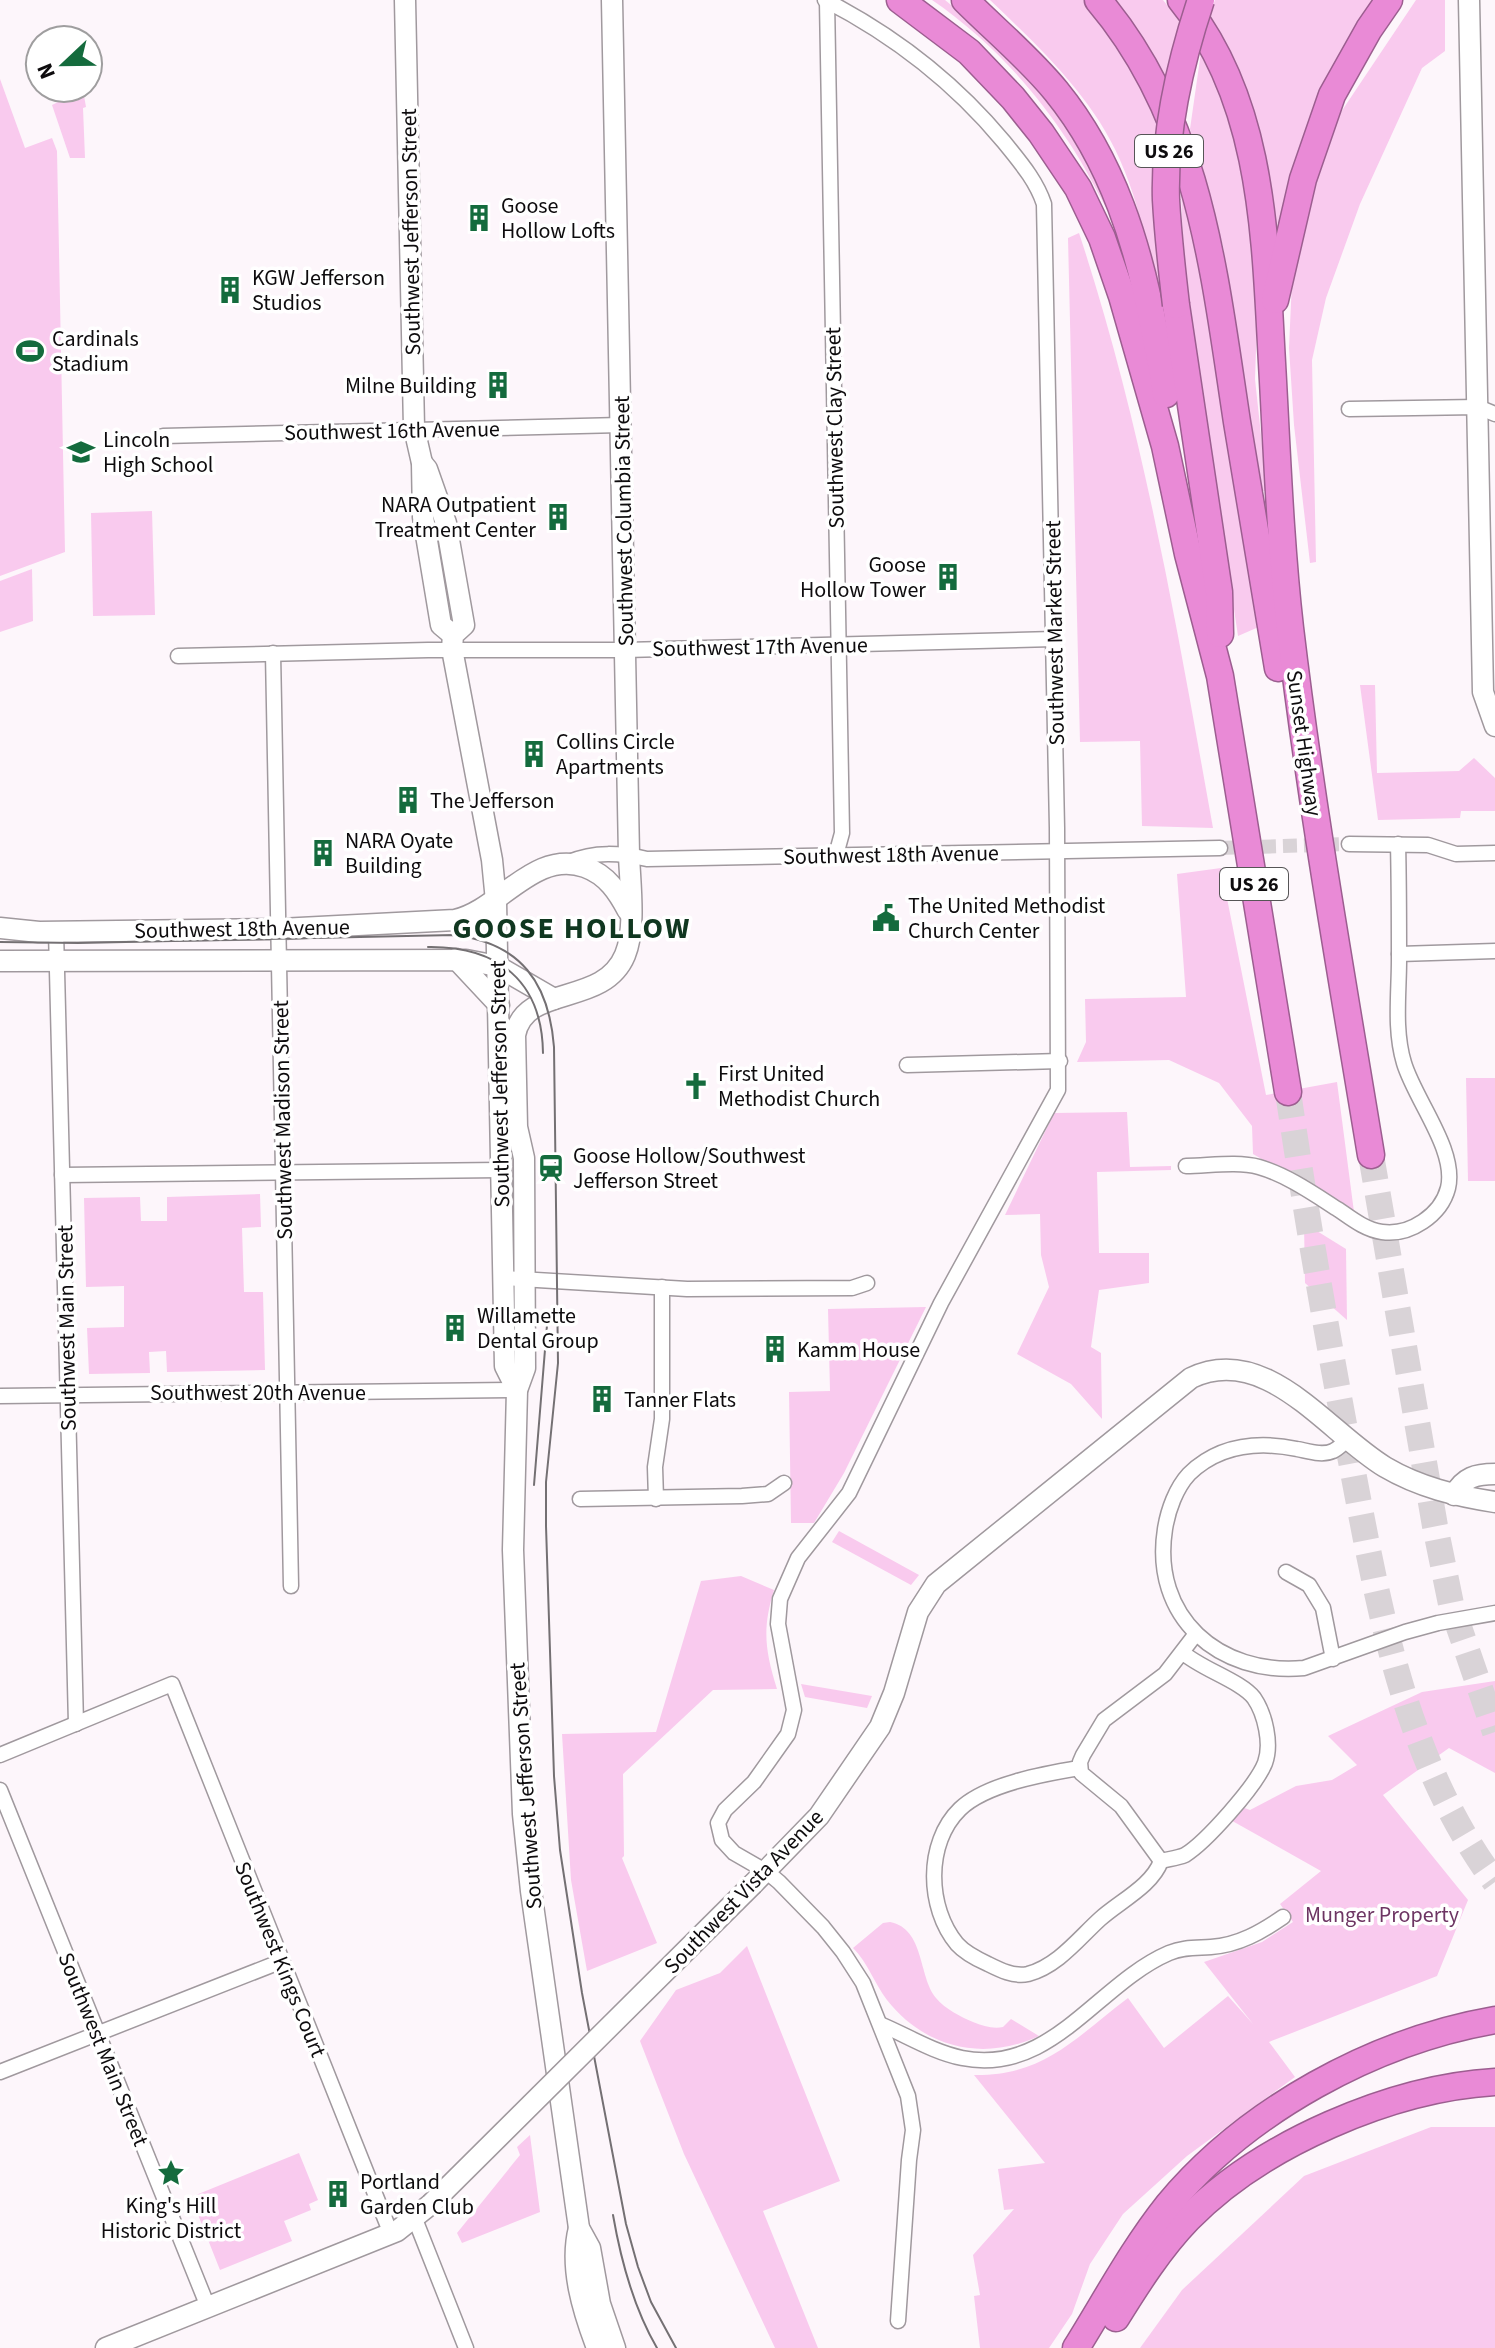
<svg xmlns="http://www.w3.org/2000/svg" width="1495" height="2348" font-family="'Source Sans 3',sans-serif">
<rect width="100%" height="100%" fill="#fdf6fb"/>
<g fill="#f9caee">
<path d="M932,0H945L980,29L1042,91L1080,144L1112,209L1108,211C1095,188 1083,163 1068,141C1033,87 985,36 932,0Z"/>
<path d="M990,0H1088L1161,110L1165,306L1159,307C1149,258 1141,207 1120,160C1093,97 1039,47 990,0Z"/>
<polygon points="1113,0 1163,0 1180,21 1166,83 1149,50"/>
<polygon points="1215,0 1376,0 1323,87 1301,143 1282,223 1271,224 1227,48 1209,16"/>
<polygon points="1416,0 1445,0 1445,51 1422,68 1360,204 1326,298 1312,360 1316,562 1310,563 1294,425 1289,348 1292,280 1311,195 1331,127"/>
<polygon points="1201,52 1240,136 1258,292 1255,379 1267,491 1260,491 1223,246 1190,129"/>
<polygon points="0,79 25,148 52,138 57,151 65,552 0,576"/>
<polygon points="83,90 86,107 83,108 85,158 70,158 52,105"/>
<polygon points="1181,187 1194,216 1261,626 1238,636 1190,316 1183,253"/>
<path d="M1079,233C1143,427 1177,628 1213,828L1142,826L1140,741L1080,742L1068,238Z"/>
<polygon points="152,511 155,615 93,616 91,513"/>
<polygon points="32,569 33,621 0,632 0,581"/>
<polygon points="1360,685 1375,685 1377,773 1459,771 1474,758 1495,778 1495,811 1461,811 1460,818 1378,820"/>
<polygon points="1221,868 1266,1095 1337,1082 1354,1212 1253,1154 1252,1126 1219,1083 1169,1060 1077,1062 1086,1042 1085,999 1186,997 1177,874"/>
<polygon points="1466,1078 1495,1078 1495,1181 1468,1181"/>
<polygon points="1127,1112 1130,1167 1171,1166 1171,1170 1097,1172 1099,1253 1149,1253 1149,1283 1099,1290 1091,1347 1101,1353 1102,1419 1071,1384 1017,1354 1049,1287 1041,1255 1040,1214 1005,1215 1054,1113"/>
<polygon points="260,1194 261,1227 242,1228 244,1292 263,1292 265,1370 167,1372 166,1351 149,1352 150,1373 89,1374 87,1328 124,1327 124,1286 86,1287 84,1198 140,1197 141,1221 167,1221 167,1197"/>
<polygon points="1304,1223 1346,1249 1347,1320 1305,1283"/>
<polygon points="926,1307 844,1473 814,1523 791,1523 789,1392 830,1391 828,1309"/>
<polygon points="839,1531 919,1575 911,1585 832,1542"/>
<path d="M741,1576L774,1590C762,1629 765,1650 777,1689L713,1690L623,1774L624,1856L622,1858L657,1943L587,1971L571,1880L562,1734L656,1732L701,1581Z"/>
<path d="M1495,1681V1773L1449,1748L1383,1795L1468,1900L1437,1976L1269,2042L1295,2077L1187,2156L1123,2214L1090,2264L1072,2314L1049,2348H980L974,2296L980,2295L973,2255L1014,2209L1004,2210L998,2169L1045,2163L974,2075C1045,2076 1076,2037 1128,1998L1164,2048L1228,1996L1253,2024L1204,1962L1262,1942L1293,1922L1280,1904L1321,1871L1227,1818L1239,1806L1250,1810L1296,1786L1332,1780L1357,1765L1328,1736L1422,1692Z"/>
<polygon points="801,1684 872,1696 867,1708 805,1697"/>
<path d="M890,1922C925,1929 918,1976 936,1998C945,2009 961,2017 973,2022C983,2026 993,2029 1003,2027L1011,2019L1039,2036C983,2062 925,2048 887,2000C874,1983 868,1963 853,1948L883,1923Z"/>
<polygon points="747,1946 840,2181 763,2211 818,2348 775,2348 684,2154 640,2041 676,1990 720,1973"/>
<polygon points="1431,2127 1495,2127 1495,2348 1140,2348 1182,2290 1304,2176"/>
<polygon points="530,2135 540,2212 462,2243 457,2233 520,2155 517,2147"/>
<polygon points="299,2153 318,2200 309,2204 311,2210 284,2221 292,2241 220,2270 191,2197"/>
</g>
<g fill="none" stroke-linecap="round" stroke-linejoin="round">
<polyline stroke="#d9d3d7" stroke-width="14" stroke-dasharray="14 7" stroke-linecap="butt" points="1220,848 1349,844"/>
<g stroke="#d9d3d7" stroke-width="26" stroke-dasharray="26 13" stroke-linecap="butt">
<path d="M1288,1092C1306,1214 1327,1335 1350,1456C1378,1603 1403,1758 1495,1882"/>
<polyline points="1371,1155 1435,1526 1451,1604 1495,1732"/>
</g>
<g stroke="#a0999e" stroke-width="17">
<g id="street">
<path d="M825,0C893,35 955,83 1004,142C1020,162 1036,180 1044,204L1057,828L1058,1090L941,1303L849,1493L798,1558L780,1599L778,1624L794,1710L788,1734L754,1782L725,1810L718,1823L722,1840L734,1853L767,1872L779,1882L823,1927L843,1952L863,1983L908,2096L913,2130L909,2160L898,2321"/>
<polyline points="827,1 842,833 836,855"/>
<polyline points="1349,409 1478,407 1495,414"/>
<polyline points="163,436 621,425"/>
<polyline points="273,653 291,1586"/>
<polyline points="178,656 428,650 625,650 1054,639"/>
<polyline points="1349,844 1428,845 1456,854 1495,853"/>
<path d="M569,862C595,851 620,853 647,859L1220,848"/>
<polyline points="56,931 76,1724"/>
<polyline points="1399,954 1495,951"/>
<polyline points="907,1065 1060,1061"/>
<path d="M1186,1166C1208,1166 1237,1161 1259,1167C1287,1175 1314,1194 1339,1210C1352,1219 1366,1230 1382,1232C1410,1236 1441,1215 1448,1188C1457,1150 1415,1100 1404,1063C1394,1030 1399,994 1399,960C1399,922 1399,883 1398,844"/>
<polyline points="62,1175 501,1170"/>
<polyline points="502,1278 687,1289 852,1288 867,1283"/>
<polyline points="0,1396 517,1390"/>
<path d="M1347,1440C1343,1443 1338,1449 1333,1451C1322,1456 1308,1451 1297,1449C1258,1441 1219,1445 1189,1474C1176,1488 1168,1510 1165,1529C1151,1617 1219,1676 1304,1668L1405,1632L1438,1623L1495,1613"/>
<polyline points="580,1499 742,1496 768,1494 784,1483"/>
<polyline points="656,1499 655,1467 662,1419 662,1287"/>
<polyline points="1286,1572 1309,1585 1323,1608 1333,1659"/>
<path d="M1182,1652C1201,1669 1241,1681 1254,1698C1265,1714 1272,1744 1265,1763C1256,1786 1206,1842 1185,1855C1178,1858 1169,1859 1161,1861L1121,1806L1081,1773L1080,1762L1083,1755L1104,1720L1165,1674L1195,1635"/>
<polyline points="0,1755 172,1684 391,2234"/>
<path d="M1079,1768C1044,1774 986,1784 960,1809C925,1843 927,1908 957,1944C965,1953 977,1959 988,1964C1000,1970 1014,1977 1028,1974C1058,1966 1079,1938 1100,1919C1120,1901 1152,1886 1161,1861"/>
<polyline points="0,1790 208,2307"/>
<path d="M882,2025C908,2036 933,2052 962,2058C1051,2076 1097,1984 1169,1953C1183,1947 1196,1948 1211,1947C1239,1945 1261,1932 1283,1917"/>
<polyline points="0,2072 282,1961"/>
<polyline points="415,2219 466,2348"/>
</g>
</g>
<g stroke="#a0999e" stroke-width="23">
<g id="secondary">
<polyline points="405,0 414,428 422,463 423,517 441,625 453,635"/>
<path d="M612,0L629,855C630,884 636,929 625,955C603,1008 525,983 515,1035L517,1127L524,1158L525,1368L517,1390L513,1550L523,1814L531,1891L579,2228L590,2248L600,2304L615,2348"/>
<polyline points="1469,0 1483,692 1495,726"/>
<polyline points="422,463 427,469 446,523 464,625 453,635 452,649 492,860 496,901 505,1366 517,1390"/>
<path d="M0,928L39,932L280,929L455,920C500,910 534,849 585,867C607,875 618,892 628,911"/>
<polyline points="456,959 499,1005"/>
<polyline points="0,961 466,960 497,966 554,999"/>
<path d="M1454,1495C1464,1477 1476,1474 1495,1474"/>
<path d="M753,1884L819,1816L880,1727L894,1693L918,1612L936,1584L1191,1378C1266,1342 1327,1432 1385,1467C1419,1487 1456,1496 1495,1502"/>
<path d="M579,2228C569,2267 583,2311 597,2348"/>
<polyline points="106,2348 397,2231 431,2204"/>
</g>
</g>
<g stroke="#9c5e90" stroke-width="29">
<g id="highway">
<polyline points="900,0 969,52 1013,98 1041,133 1078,188 1102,238 1122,296 1165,446 1188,554 1220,676 1288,1092"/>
<path d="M965,0C995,30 1029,58 1056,91C1113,161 1139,247 1155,334C1159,354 1164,374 1166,394"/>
<path d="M1098,0C1200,120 1214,272 1237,422C1250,504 1264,586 1278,668"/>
<path d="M1181,0C1264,101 1265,238 1272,363C1277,451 1280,540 1290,628C1311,805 1342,979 1371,1155"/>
<polyline points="1275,300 1303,179 1332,95 1369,29 1389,0"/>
<polyline points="1176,305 1219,592 1220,634"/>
<path d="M1116,2318C1137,2284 1160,2248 1188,2219C1261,2144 1392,2088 1495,2082"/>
<path d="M1076,2348C1106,2300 1133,2249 1168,2205C1247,2110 1374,2041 1495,2020"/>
</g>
</g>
<use href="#street" stroke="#fff" stroke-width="14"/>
<use href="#secondary" stroke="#fff" stroke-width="20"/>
<use href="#highway" stroke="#e98ad6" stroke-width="26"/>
<g stroke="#747073" stroke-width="2">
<path d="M0,942L78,943L454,935C521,943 549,983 554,1047L558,1363L546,1482V1526L554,1776L560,1850L582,1993L626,2224L638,2267L651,2302L676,2348"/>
<path d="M428,947C498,946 542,981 543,1053"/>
<polyline points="534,1485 547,1325"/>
<path d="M613,2215C621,2261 633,2307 657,2348"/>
</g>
<g stroke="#a0999e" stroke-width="23" stroke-linecap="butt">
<polyline id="secondary-bridge" points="431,2204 753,1884"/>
</g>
<g stroke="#9c5e90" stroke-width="29" stroke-linecap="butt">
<path id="highway-bridge" d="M1176,305C1172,271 1168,236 1166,200C1164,134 1180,63 1201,0"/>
</g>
<use href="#secondary-bridge" stroke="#fff" stroke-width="20"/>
<use href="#highway-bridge" stroke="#e98ad6" stroke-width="26"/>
</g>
<defs>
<g id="building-bare" transform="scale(2.16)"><path d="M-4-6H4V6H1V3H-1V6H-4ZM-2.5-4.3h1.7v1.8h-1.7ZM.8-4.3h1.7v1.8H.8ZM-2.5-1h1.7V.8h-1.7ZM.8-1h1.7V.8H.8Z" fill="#146b3d" stroke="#fff" stroke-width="2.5" paint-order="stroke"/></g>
<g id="stadium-bare" transform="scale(2.16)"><path d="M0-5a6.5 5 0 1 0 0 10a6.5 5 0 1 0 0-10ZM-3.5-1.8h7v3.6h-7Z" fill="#146b3d" stroke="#fff" stroke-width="2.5" paint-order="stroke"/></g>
<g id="school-bare" transform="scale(2.16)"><path d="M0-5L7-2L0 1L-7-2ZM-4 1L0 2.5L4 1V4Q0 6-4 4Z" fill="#146b3d" stroke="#fff" stroke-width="2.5" paint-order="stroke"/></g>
<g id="civic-bare" transform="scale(2.16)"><path d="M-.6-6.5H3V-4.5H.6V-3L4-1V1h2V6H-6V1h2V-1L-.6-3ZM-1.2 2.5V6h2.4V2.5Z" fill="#146b3d" stroke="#fff" stroke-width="2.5" paint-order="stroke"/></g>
<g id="church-bare" transform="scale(2.16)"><path d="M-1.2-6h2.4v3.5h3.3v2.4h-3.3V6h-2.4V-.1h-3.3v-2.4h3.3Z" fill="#146b3d" stroke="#fff" stroke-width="2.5" paint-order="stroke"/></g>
<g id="station-bare" transform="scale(2.16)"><path d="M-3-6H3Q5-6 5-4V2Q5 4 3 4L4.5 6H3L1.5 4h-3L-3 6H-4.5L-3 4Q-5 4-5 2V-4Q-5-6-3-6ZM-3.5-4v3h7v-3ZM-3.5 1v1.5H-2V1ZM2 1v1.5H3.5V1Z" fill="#146b3d" stroke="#fff" stroke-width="2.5" paint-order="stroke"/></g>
<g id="sight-bare" transform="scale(2.16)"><path d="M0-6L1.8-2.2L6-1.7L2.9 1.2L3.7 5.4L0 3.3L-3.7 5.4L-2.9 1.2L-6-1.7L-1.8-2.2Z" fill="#146b3d" stroke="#fff" stroke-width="2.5" paint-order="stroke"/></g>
</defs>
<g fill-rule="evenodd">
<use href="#building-bare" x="479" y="218"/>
<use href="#building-bare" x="230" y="290"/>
<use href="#stadium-bare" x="30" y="351"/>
<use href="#building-bare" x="498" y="385"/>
<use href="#school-bare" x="81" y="452"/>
<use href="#building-bare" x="558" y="517"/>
<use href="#building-bare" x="948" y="577"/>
<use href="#building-bare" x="534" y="754"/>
<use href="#building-bare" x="408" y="800"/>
<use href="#building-bare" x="323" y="853"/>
<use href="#civic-bare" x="886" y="918"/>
<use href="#church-bare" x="696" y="1086"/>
<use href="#station-bare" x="551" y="1168"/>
<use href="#building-bare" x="455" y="1328"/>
<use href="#building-bare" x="775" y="1349"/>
<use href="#building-bare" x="602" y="1399"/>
<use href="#sight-bare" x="171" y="2173"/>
<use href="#building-bare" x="338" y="2194"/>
</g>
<g text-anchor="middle" stroke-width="7" stroke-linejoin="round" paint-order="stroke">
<g fill="#fff" stroke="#565556" stroke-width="2">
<rect x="1135" y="135" width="68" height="32" rx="6"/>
<rect x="1220" y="868" width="68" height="32" rx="6"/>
</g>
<g font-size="20" font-weight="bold" fill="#0e0c0e">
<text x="1169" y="158">US 26</text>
<text x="1254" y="891">US 26</text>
</g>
<g font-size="22" fill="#0e0c0e" stroke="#fff" text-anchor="start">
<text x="501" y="213">Goose<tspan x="501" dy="25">Hollow Lofts</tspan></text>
<text x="252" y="285">KGW Jefferson<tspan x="252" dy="25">Studios</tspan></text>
<text x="52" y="346">Cardinals<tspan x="52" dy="25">Stadium</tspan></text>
<text x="476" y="393" text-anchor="end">Milne Building</text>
<text x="103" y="447">Lincoln<tspan x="103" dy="25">High School</tspan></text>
<text x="536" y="512" text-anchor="end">NARA Outpatient<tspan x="536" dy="25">Treatment Center</tspan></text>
<text x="926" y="572" text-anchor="end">Goose<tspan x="926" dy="25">Hollow Tower</tspan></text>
<text x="556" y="749">Collins Circle<tspan x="556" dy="25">Apartments</tspan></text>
<text x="430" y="808">The Jefferson</text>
<text x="345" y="848">NARA Oyate<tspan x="345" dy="25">Building</tspan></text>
<text x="908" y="913">The United Methodist<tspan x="908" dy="25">Church Center</tspan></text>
<text x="718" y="1081">First United<tspan x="718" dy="25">Methodist Church</tspan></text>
<text x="573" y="1163">Goose Hollow/Southwest<tspan x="573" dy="25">Jefferson Street</tspan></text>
<text x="477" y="1323">Willamette<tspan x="477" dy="25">Dental Group</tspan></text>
<text x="797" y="1357">Kamm House</text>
<text x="624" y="1407">Tanner Flats</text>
<text x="360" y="2189">Portland<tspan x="360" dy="25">Garden Club</tspan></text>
<text x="171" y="2213" text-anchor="middle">King's Hill<tspan x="171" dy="25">Historic District</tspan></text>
</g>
<g font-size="22" fill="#0e0c0e" stroke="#fff">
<text transform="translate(410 232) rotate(-91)" y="8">Southwest Jefferson Street</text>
<text transform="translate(834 428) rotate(-91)" y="8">Southwest Clay Street</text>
<text transform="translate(392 430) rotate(-1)" y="8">Southwest 16th Avenue</text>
<text transform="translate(623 521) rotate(-91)" y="8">Southwest Columbia Street</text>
<text transform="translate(1054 633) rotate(-91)" y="8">Southwest Market Street</text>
<text transform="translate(760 646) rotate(-1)" y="8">Southwest 17th Avenue</text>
<text transform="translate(1305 743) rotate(82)" y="8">Sunset Highway</text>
<text transform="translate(891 854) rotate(-1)" y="8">Southwest 18th Avenue</text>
<text transform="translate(242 928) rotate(-1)" y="8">Southwest 18th Avenue</text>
<text transform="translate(499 1084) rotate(-91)" y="8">Southwest Jefferson Street</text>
<text transform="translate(282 1120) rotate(-91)" y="8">Southwest Madison Street</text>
<text transform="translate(66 1328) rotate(-91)" y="8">Southwest Main Street</text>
<text x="258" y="1400">Southwest 20th Avenue</text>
<text transform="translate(525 1786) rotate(-94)" y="8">Southwest Jefferson Street</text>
<text transform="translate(743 1891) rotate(-46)" y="8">Southwest Vista Avenue</text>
<text transform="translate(281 1959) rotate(68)" y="8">Southwest Kings Court</text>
<text transform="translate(104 2049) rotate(68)" y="8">Southwest Main Street</text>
</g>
<g font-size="22" fill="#6d3563" stroke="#fff">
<text x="1382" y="1922">Munger Property</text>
</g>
<g font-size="30" font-weight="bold" letter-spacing="2" fill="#103720" stroke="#fff">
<text x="572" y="938">GOOSE HOLLOW</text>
</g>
</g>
<g transform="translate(64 64) rotate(248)"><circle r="38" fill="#ffffff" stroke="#9f9e9f" stroke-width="2"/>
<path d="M0-6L14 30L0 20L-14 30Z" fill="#146b3d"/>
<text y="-12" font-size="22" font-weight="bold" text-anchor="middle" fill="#0e0c0e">N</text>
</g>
</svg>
